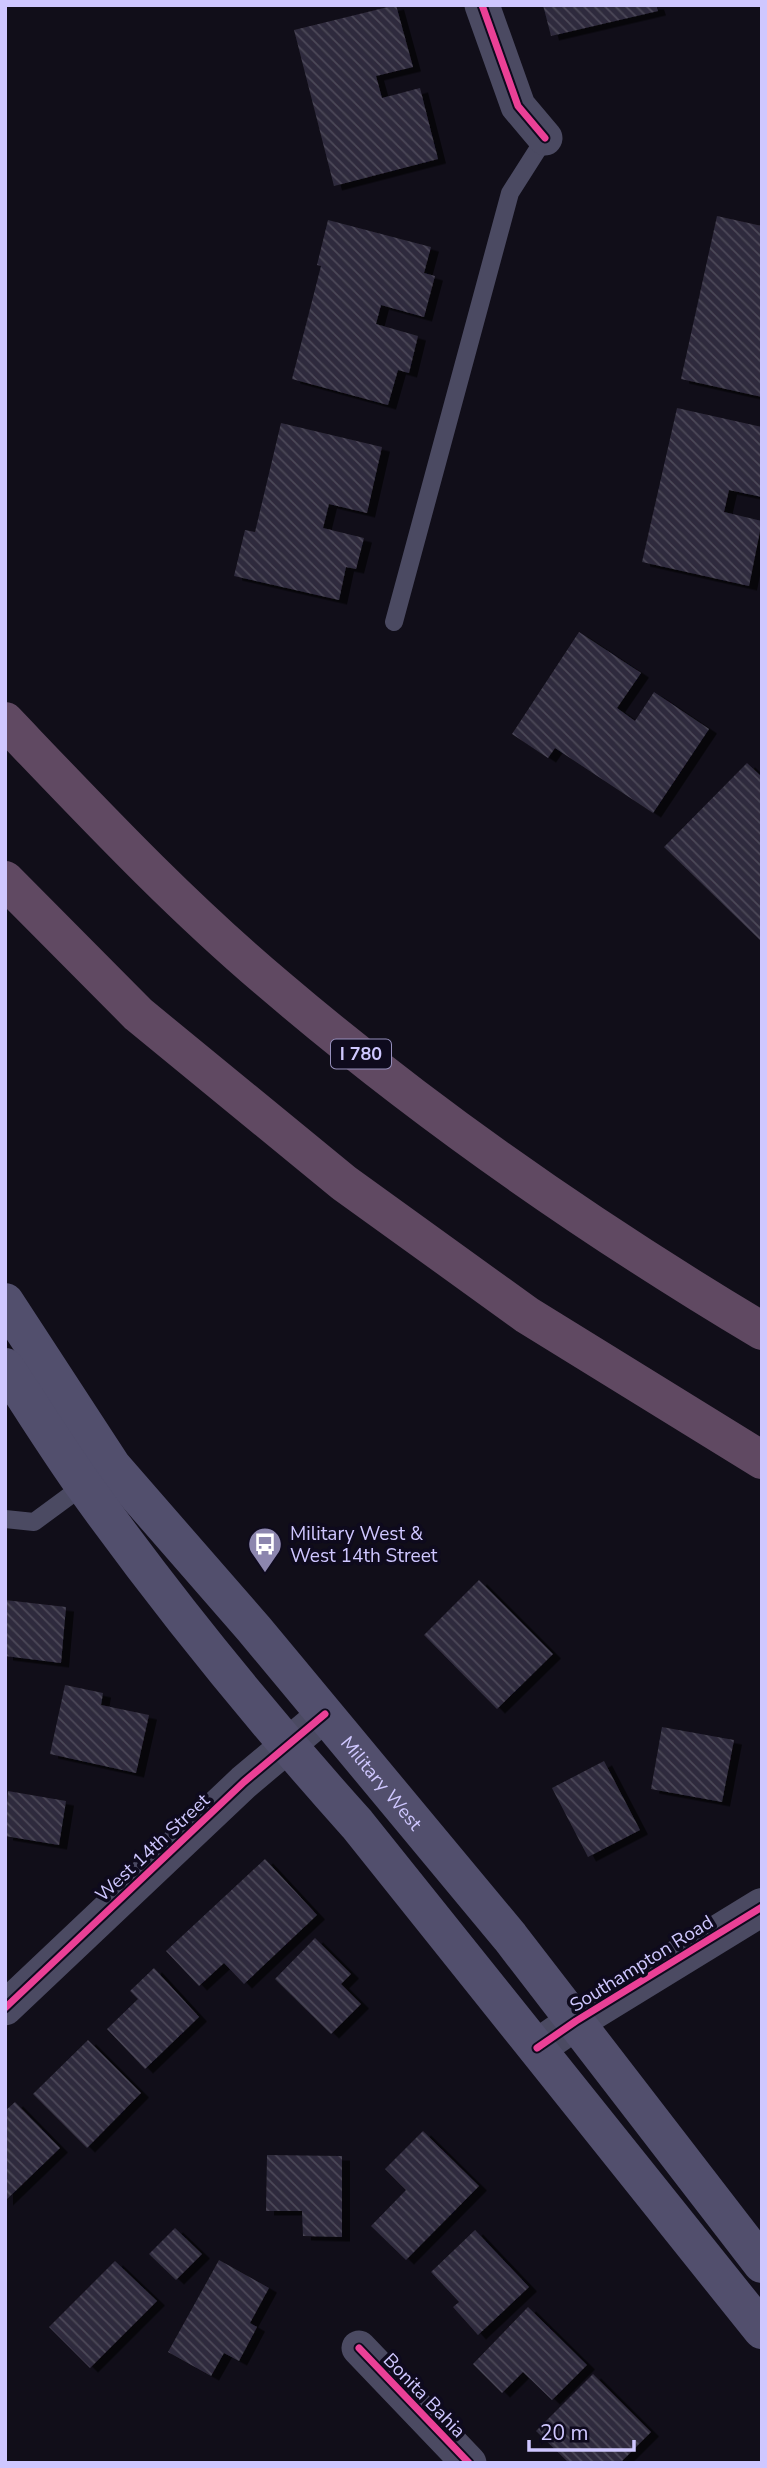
<svg xmlns="http://www.w3.org/2000/svg" width="767" height="2468" font-family="'Nunito Sans',sans-serif">
<defs>
<pattern id="building-back-hatch" width="6" height="6" patternUnits="userSpaceOnUse" patternTransform="scale(1.75)"><rect width="6" height="6" fill="#2f2b3c"/><path d="M-1 5l2 2M0 0l6 6M5-1l2 2" fill="none" stroke="#4c4859"/></pattern>
<filter id="shadow"><feDropShadow dx="8" dy="4.5" stdDeviation="0" flood-color="#0009"/></filter>
</defs>
<rect width="100%" height="100%" fill="#110e19"/>
<g fill="url(#building-back-hatch)" filter="url(#shadow)">
<polygon points="396,5 413,67 376,76 382,98 420,88 438,159 334,186 294,30"/>
<polygon points="543,5 656,5 658,11 551,36"/>
<polygon points="717,216 762,226 762,397 681,379"/>
<polygon points="328,220 431,247 424,273 435,276 424,317 381,305 376,324 418,336 409,373 398,370 388,405 292,379 321,266 317,265"/>
<polygon points="677,408 762,427 762,497 729,490 724,512 762,521 749,586 642,562"/>
<polygon points="281,423 382,447 367,513 329,504 323,528 364,538 356,569 346,567 339,600 234,576 245,530 255,532"/>
<polygon points="579,632 641,673 617,708 635,721 654,692 709,729 653,813 555,748 548,758 512,734"/>
<polygon points="747,763 762,777 762,942 664,847"/>
<polygon points="479,1580 553,1654 497,1709 424,1635"/>
<polygon points="5,1600 66,1607 61,1663 5,1656"/>
<polygon points="65,1685 103,1693 101,1705 149,1715 136,1773 50,1754"/>
<polygon points="662,1727 734,1740 722,1802 651,1789"/>
<polygon points="604,1761 640,1830 588,1857 552,1788"/>
<polygon points="8,1791 66,1801 59,1845 5,1836"/>
<polygon points="265,1859 317,1915 244,1984 224,1963 199,1986 166,1951"/>
<polygon points="315,1938 351,1974 341,1984 361,2004 331,2034 275,1979"/>
<polygon points="154,1968 199,2017 145,2069 107,2029 138,1999 130,1991"/>
<polygon points="88,2040 141,2093 87,2148 33,2094"/>
<polygon points="15,2102 60,2148 5,2201 5,2111"/>
<polygon points="423,2131 479,2186 406,2260 371,2226 406,2190 385,2169"/>
<polygon points="267,2155 342,2156 342,2237 303,2236 302,2211 266,2211"/>
<polygon points="175,2228 202,2254 176,2280 149,2254"/>
<polygon points="475,2230 529,2287 478,2335 453,2307 459,2302 431,2272"/>
<polygon points="219,2260 269,2288 250,2323 257,2327 239,2361 224,2353 211,2376 168,2352"/>
<polygon points="115,2261 157,2301 90,2368 49,2327"/>
<polygon points="528,2307 587,2365 552,2400 523,2372 502,2393 473,2364"/>
<polygon points="593,2374 651,2432 620,2463 569,2463 536,2431"/>
</g>
<g fill="none" stroke-linecap="round" stroke-linejoin="round">
<g stroke="#4b4a62" stroke-width="18">
<polyline points="394,622 510,193 545,138"/>
<polyline points="5,1519 34,1522 87,1483"/>
</g>
<g stroke="#4b4a62" stroke-width="35">
<polyline points="482,5 518,106 545,138"/>
<polyline points="5,2008 244,1782 325,1714"/>
<polyline points="359,2348 469,2463"/>
</g>
<polyline stroke="#4b4a62" stroke-width="38" points="537,2048 576,2021 762,1907"/>
<g stroke="#524f6d" stroke-width="38">
<path id="s1" d="M5,1302L112,1466L254,1629L510,1937L762,2264"/>
<path d="M5,1367C32,1407 57,1448 85,1487C169,1604 261,1717 357,1824L762,2330"/>
</g>
<g stroke="#604962" stroke-width="38">
<path d="M5,721C93,813 180,906 278,988C427,1115 593,1230 762,1331"/>
<polyline points="5,880 138,1014 344,1183 527,1315 762,1460"/>
</g>
<g stroke="#0e0a1d" stroke-width="11">
<g id="cycleway">
<polyline points="482,5 518,106 545,138"/>
<polyline points="5,2008 244,1782 325,1714"/>
<polyline points="537,2048 576,2021 762,1907"/>
<polyline points="359,2348 469,2463"/>
</g>
</g>
<use href="#cycleway" stroke="#ea4096" stroke-width="7"/>
</g>
<defs>
<g id="bus-pin" transform="scale(1.75)"><path d="M0 17L-7.5 6A9.5 9.5 0 1 1 7.5 6Z" fill="#8c86ae" stroke="#0e0a1d"/><path d="M-5-6H5V4H4V6H2V4H-2V6H-4V4H-5ZM-3.5-4V0h7V-4ZM-3.5 1.2v1.5H-2V1.2ZM2 1.2v1.5H3.5V1.2Z" fill="#fff"/></g>
</defs>
<g fill-rule="evenodd">
<use href="#bus-pin" x="265" y="1544"/>
</g>
<g text-anchor="middle" stroke-width="7" stroke-linejoin="round" paint-order="stroke">
<rect fill="#0e0a1d" stroke="#958ebb" stroke-width="2" x="331" y="1039.5" width="60" height="29" rx="5"/>
<g font-size="18" font-weight="bold" fill="#cfc7ff">
<text x="361" y="1060">I 780</text>
</g>
<g font-size="19" fill="#cfc7ff" stroke="#0e0a1d" text-anchor="start">
<text x="290" y="1540">Military West &amp;<tspan x="290" dy="22">West 14th Street</tspan></text>
</g>
<g font-size="19" fill="#cfc7ff" stroke="#0e0a1d">
<text dy="7" stroke="none"><textPath href="#s1" startOffset="612">Military West</textPath></text>
<text transform="translate(152 1847) rotate(-43)" y="7">West 14th Street</text>
<text transform="translate(641 1963) rotate(-32)" y="7">Southampton Road</text>
<text transform="translate(425 2395) rotate(46)" y="7">Bonita Bahia</text>
</g>
</g>
<rect width="767" height="2468" fill="none" stroke="#cfc7ff" stroke-width="14"/>
<path d="M529 2440v10h105v-10" fill="none" stroke="#cfc7ff" stroke-width="3.5"/>
<text x="540" y="2440" font-size="21" fill="#cfc7ff" stroke="#0e0a1d" stroke-width="5" paint-order="stroke">20 m</text>
</svg>
